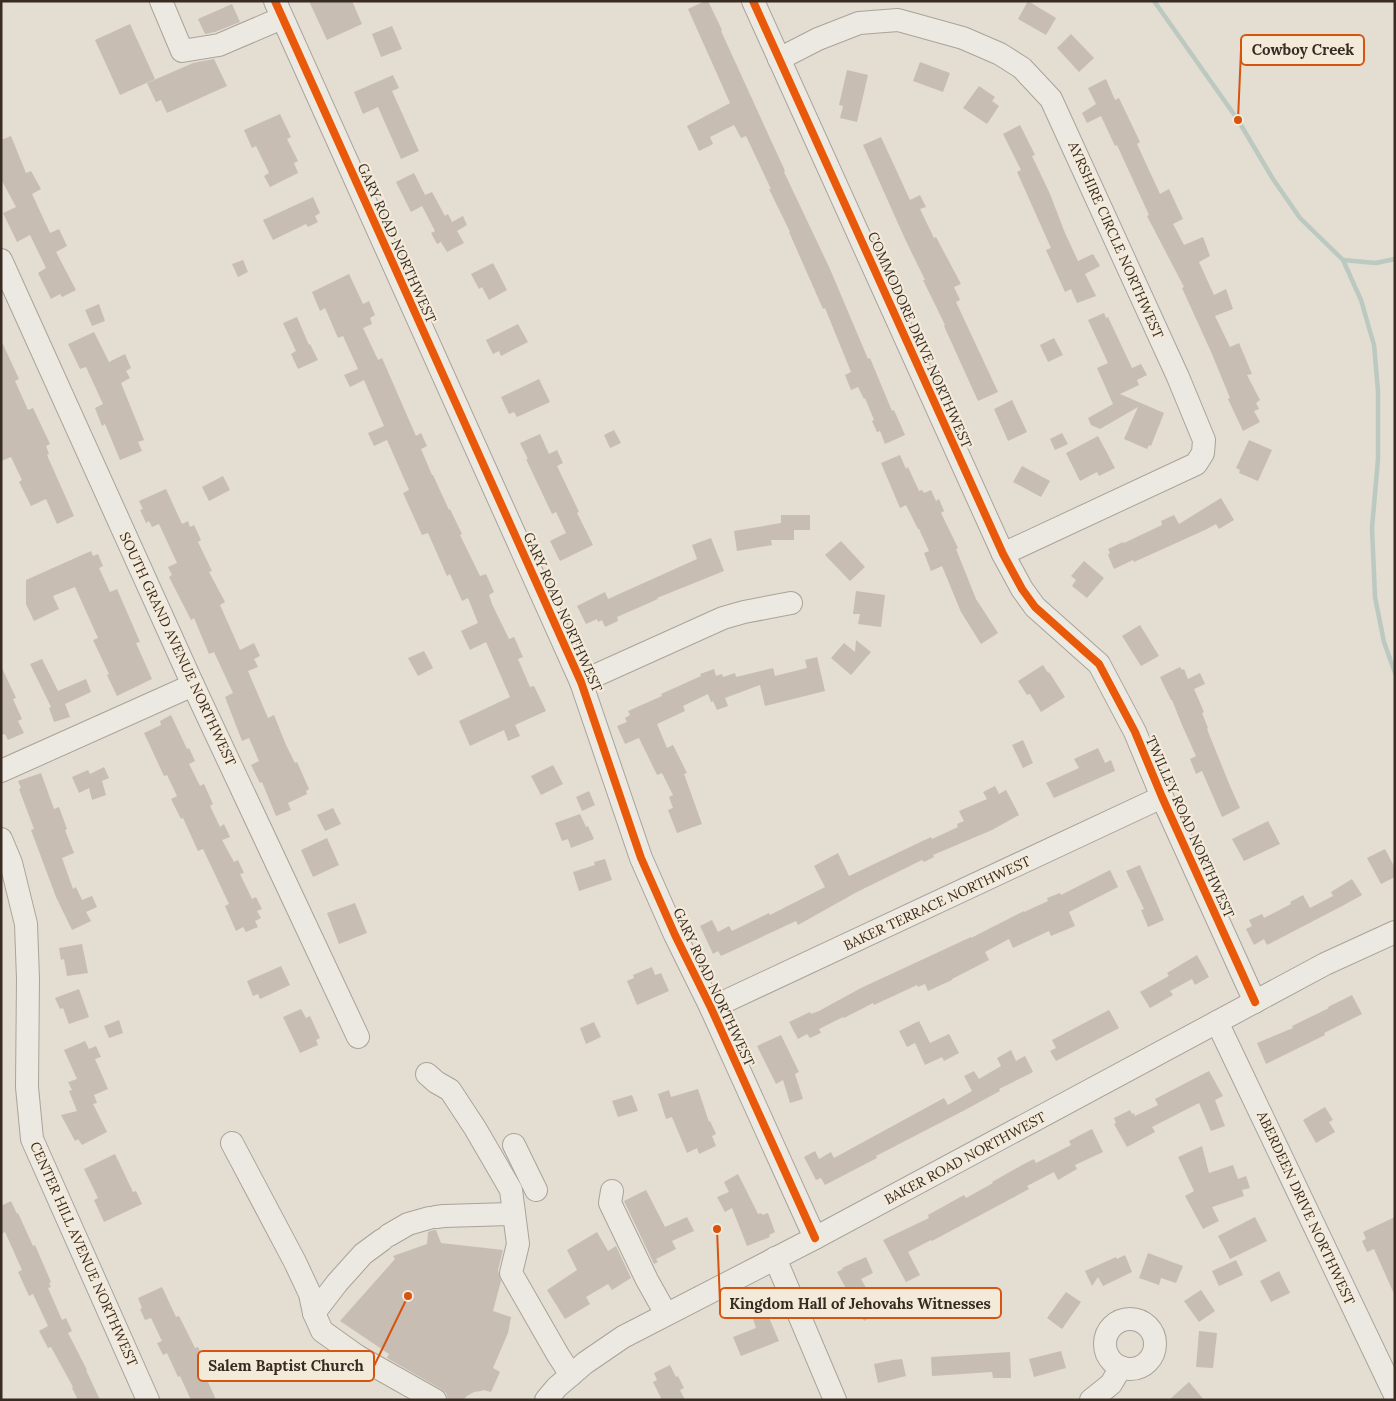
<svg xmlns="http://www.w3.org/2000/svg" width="1396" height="1401" font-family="Lora,serif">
<rect width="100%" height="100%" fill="#e3ddd2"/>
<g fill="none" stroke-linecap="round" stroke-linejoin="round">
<g stroke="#bbc9c0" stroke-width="4.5">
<polyline points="1154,1 1238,120 1273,179 1300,218 1343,260 1361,300 1374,345 1378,391 1378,459 1372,528 1375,597 1384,642 1395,673"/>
<polyline points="1343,260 1376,263 1395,259"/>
</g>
</g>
<g fill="#c8bdb3">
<polygon points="309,1 352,1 362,24 327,40"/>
<polygon points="705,1 708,1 722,30 721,31 785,171 784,172 830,269 868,359 870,358 892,411 894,410 905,435 885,444 880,431 877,432 872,421 874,420 865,398 864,399 858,387 851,390 845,375 851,372 825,308 823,309 789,232 790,232 769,189 771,189 746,136 741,138 734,125 710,137 713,144 699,151 687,126 730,103 688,9"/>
<polygon points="1028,1 1056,18 1046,35 1018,19"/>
<polygon points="232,4 240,22 215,32 205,34 198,19"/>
<polygon points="130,24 155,79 120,95 95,40"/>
<polygon points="392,26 402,49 381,57 372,34"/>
<polygon points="1071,34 1094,58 1079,72 1057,48"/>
<polygon points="214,59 227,86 167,113 161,100 156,102 147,83 193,63"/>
<polygon points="920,62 950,73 943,92 913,81"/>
<polygon points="847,70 868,75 857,122 840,118 843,106 839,105"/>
<polygon points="393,75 399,88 392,91 419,151 401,159 378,107 363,114 354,92"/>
<polygon points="1106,79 1115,100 1119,98 1140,142 1137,144 1160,194 1169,189 1183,219 1173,224 1184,245 1203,237 1210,256 1199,262 1214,295 1226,289 1233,309 1215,316 1230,347 1239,343 1252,374 1247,375 1260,400 1256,403 1259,409 1254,411 1260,422 1243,431 1228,399 1230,398 1212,354 1182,288 1184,287 1147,216 1149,215 1117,145 1115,146 1101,116 1087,123 1082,113 1096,104 1088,88"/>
<polygon points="979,86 995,97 992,101 999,106 987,124 963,108"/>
<polygon points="280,114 291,137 287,139 298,161 294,163 298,173 270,187 264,176 269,173 256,146 252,148 244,130"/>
<polygon points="1020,125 1035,155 1032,156 1050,194 1065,233 1078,261 1093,254 1100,266 1085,274 1096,296 1077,303 1071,289 1065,292 1046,250 1051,248 1017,172 1021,170 1003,134"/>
<polygon points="11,136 26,173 31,171 41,189 32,194 50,233 59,229 67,246 56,252 76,290 62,297 60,294 51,299 38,273 46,268 30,235 17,242 3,213 16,207 1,179 1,140"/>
<polygon points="881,137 910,200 920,195 926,207 920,209 934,238 936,237 961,284 954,287 960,300 956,302 998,392 978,401 944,326 945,325 923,280 925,280 905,239 863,145"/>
<polygon points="414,173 425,195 432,192 445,216 448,214 452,222 463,216 467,225 457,231 464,243 447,252 441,242 437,244 431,233 435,231 422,206 411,212 396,182"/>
<polygon points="313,197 320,213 315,216 318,222 308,227 306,224 273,240 263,220"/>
<polygon points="243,260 248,272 238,277 232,264"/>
<polygon points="493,263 507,290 489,300 482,287 479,289 471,274"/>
<polygon points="349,274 363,304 369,301 375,315 370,318 372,324 363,328 378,360 382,358 416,436 421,433 427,446 421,449 432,475 433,475 449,510 450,509 462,534 460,535 480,576 486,574 494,592 489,595 492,604 509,639 514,637 523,657 518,659 530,687 534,686 546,711 515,725 520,736 508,741 504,730 470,746 459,721 510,697 486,642 470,650 461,631 478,623 468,598 462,601 450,574 447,576 428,533 422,535 403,493 409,490 387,440 374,446 368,433 384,426 364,380 350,387 344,375 358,369 343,336 338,338 325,308 320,311 312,292"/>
<polygon points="99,304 105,321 92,326 85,310"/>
<polygon points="1104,313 1106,318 1108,317 1132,368 1141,364 1147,375 1137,380 1139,385 1120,394 1164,413 1151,446 1149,445 1147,449 1124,439 1138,407 1100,429 1091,425 1088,418 1113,404 1097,368 1108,363 1088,320"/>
<polygon points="297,317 309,345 310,344 318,360 298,369 291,354 296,351 283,323"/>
<polygon points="518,324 528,342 501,356 499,351 493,354 486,340"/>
<polygon points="94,332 109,362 125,354 131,368 126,371 130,378 121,383 144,440 138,442 142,451 120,460 105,424 102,426 95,408 103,404 86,367 80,369 68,344"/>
<polygon points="1054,338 1063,355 1048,362 1040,345"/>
<polygon points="1,340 19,379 15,381 28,410 33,408 50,444 46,446 49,454 47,455 74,516 57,524 46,499 31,506 19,482 22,480 11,457 1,461"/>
<polygon points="539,379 550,402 517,417 514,412 509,414 501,397"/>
<polygon points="1012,400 1027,432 1008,441 994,409"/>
<polygon points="614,430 621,443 610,448 604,435"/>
<polygon points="1062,433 1068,444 1055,450 1050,439"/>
<polygon points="540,434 549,454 557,450 563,463 557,466 579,512 577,513 593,545 560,561 550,541 566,533 556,512 552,514 526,459 528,459 520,443"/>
<polygon points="1098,436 1115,468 1099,476 1097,472 1080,481 1066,453"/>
<polygon points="1249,440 1272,450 1258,481 1239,473 1240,470 1236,468"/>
<polygon points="900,455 906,469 908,467 919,491 922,490 924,493 931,490 936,501 939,499 944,511 941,513 958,548 956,549 976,599 998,633 981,644 961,612 942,566 931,571 924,553 929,551 919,529 918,529 906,505 900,508 881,463"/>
<polygon points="1022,466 1050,481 1041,497 1013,482"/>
<polygon points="223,476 230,490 209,501 202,487"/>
<polygon points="166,489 182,524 188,521 190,527 194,525 201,540 198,542 212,571 209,572 225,602 220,605 240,650 254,643 260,656 254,659 258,667 248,671 268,718 274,715 286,745 295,763 297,762 309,789 306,791 307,794 288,803 291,810 276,816 262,782 260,783 251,765 259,761 249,738 242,741 225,697 233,693 214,652 209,654 194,618 191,620 169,577 172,575 168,567 177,563 159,524 152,527 149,521 146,523 140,510 143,509 139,501"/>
<polygon points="1221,498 1234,520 1219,529 1216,524 1205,530 1134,562 1133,560 1114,569 1108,555 1110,553 1108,549 1123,542 1124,543 1162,525 1161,521 1174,515 1179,524"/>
<polygon points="781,515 810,515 810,530 794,530 794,540 771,540 772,545 737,551 734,531 781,523"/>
<polygon points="711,538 724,571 657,598 658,599 617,617 618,621 605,627 602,620 598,622 597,619 586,624 577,606 605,592 608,599 697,559 692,545"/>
<polygon points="841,541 865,567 850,581 825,555"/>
<polygon points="91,551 93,556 98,554 103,566 99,568 110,592 117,589 140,642 136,643 152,679 117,696 107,675 109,674 93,640 98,638 75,587 53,596 59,609 34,621 26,604 26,580"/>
<polygon points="1084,561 1104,578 1087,598 1072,586 1076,580 1071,576"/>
<polygon points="856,591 885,595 881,627 858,624 860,614 853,614"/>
<polygon points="1140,625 1159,656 1141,666 1122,636"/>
<polygon points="856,640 871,652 851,675 831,658 844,643 855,652"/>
<polygon points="424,651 433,668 418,676 408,658"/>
<polygon points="817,657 825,691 765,706 760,685 725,698 728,706 717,710 713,701 711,702 708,694 683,706 685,711 657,724 667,748 673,745 687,773 684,774 702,824 677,833 668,810 673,808 669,797 673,795 662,773 657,775 639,738 625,744 617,726 627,722 625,718 630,715 628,711 662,696 661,694 701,676 700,674 714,669 716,676 722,674 723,677 735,673 736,677 773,668 775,676 807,668 805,660"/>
<polygon points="42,659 58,691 86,679 91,692 65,704 70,717 54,722 49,708 51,707 30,664"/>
<polygon points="1043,665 1048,673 1049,672 1065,697 1041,712 1030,694 1027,695 1018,681"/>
<polygon points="1,666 16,698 13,699 22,719 18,721 24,733 8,740 5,734 1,735"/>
<polygon points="1180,667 1182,670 1184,669 1188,679 1200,673 1205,684 1194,689 1204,712 1202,713 1208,728 1207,729 1230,786 1240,808 1222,817 1202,771 1196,774 1190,759 1196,756 1182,725 1172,700 1171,700 1160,677"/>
<polygon points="171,715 187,749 189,748 195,761 189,764 200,786 204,784 213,804 210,806 220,827 224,824 230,837 222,840 234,862 238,860 244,873 240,874 252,899 256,897 262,909 257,911 261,918 255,921 258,927 246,932 243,927 236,931 225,906 229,904 203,849 198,851 183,818 181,819 171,799 177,796 167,775 164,776 144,733 161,725 160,721"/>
<polygon points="1023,740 1033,763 1023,768 1012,745"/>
<polygon points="1098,748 1105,763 1111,760 1115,771 1054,798 1046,783 1079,768 1074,759"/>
<polygon points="553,765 563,784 541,795 531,776"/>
<polygon points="104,767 109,778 102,781 106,795 92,800 89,788 79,793 72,777 88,770 90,774"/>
<polygon points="41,773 54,809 59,807 67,829 65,830 74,853 62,858 73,889 76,887 82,900 92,896 97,907 86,912 91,921 72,930 56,897 31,830 34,829 19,789 21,788 18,781"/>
<polygon points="995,786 999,794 1006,790 1019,815 992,830 933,855 934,857 924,862 922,860 857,892 798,925 796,921 721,956 718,951 713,954 700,926 712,920 718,932 729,926 732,931 769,913 770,915 825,887 814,866 838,853 849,876 931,837 932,839 958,827 957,824 964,821 959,811 987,799 983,792"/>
<polygon points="589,791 595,805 582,811 576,797"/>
<polygon points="333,808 341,824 325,831 317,815"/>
<polygon points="580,814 586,827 588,826 594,839 571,848 568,839 562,841 555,823"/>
<polygon points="1268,821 1280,844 1244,861 1232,839"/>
<polygon points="327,838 339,865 313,877 301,850"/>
<polygon points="1385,849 1395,868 1395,877 1381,884 1367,858"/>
<polygon points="605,859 612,880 579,891 573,872 595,865 594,862"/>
<polygon points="1140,865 1164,920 1148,927 1141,910 1144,909 1126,871"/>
<polygon points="1110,870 1118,887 1069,912 1075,926 1051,936 1049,931 1013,948 1009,939 985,952 989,960 952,979 952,980 928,991 925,984 918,987 917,985 874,1005 873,1003 844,1018 843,1017 819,1029 821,1033 810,1038 807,1034 798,1039 789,1022 810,1012 811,1014 819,1011 861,988 971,937 971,938 1024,911 1024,912 1048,901 1047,898 1060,893 1061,895"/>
<polygon points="1352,879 1362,895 1344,905 1267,945 1264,939 1254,945 1246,929 1252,926 1249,920 1262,914 1264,918 1291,904 1290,902 1303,895 1310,908 1333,896 1331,892"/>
<polygon points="355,903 367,933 339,944 327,913"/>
<polygon points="82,944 88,973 67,976 64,959 61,960 59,948"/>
<polygon points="1197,955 1209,977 1195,985 1192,979 1170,991 1173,995 1150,1008 1140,992 1169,976 1167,973"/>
<polygon points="281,966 290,985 260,999 258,994 253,996 247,981"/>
<polygon points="652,967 655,975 661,973 669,991 637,1005 627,981 634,978 633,975"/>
<polygon points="79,989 89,1017 69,1024 63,1008 60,1009 55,998"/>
<polygon points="1352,995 1362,1014 1324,1033 1325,1035 1266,1064 1257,1043 1293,1028 1292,1026 1329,1008 1328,1007"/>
<polygon points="301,1009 306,1018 310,1016 320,1038 316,1040 318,1045 300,1053 283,1017"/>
<polygon points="1109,1010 1119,1028 1056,1061 1050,1051 1056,1048 1052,1040"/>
<polygon points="119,1020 123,1033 109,1038 104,1026"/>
<polygon points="919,1021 930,1043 949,1034 959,1053 944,1061 942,1057 925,1065 915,1043 907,1047 899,1031"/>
<polygon points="594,1022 601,1037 586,1044 580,1028"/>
<polygon points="781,1035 799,1072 795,1074 803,1099 790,1103 783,1080 776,1084 757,1046"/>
<polygon points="85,1041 89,1049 96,1046 101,1057 95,1059 108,1089 94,1095 97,1103 93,1104 107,1132 82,1145 78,1139 75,1141 61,1115 77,1111 69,1091 72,1090 68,1082 77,1079 64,1050"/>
<polygon points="1011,1050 1016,1061 1025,1056 1033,1072 999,1089 1000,1091 963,1111 876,1156 877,1158 825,1185 821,1178 816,1180 804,1157 815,1151 819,1159 831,1152 834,1158 944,1098 948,1105 972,1091 964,1076 974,1071 979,1079 1001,1066 997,1058"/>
<polygon points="1209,1071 1223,1096 1215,1100 1225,1126 1211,1131 1199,1103 1152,1127 1155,1132 1127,1147 1114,1124 1116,1123 1114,1118 1130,1110 1132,1114 1134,1113 1135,1116 1158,1105 1155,1099"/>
<polygon points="698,1089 709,1122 710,1121 716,1134 712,1136 716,1146 699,1154 697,1148 687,1153 672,1117 666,1119 658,1094 669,1090 671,1097"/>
<polygon points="632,1095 638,1111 618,1117 612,1101"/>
<polygon points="1325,1107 1333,1120 1329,1122 1335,1132 1316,1143 1303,1120"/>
<polygon points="1092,1129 1103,1152 1075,1165 1077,1169 1058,1180 1054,1172 1027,1186 1029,1189 932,1241 931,1240 908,1252 920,1275 906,1282 883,1240 929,1218 928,1215 964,1195 966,1198 993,1183 992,1182 1022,1165 1034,1159 1036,1163 1071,1145 1069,1141"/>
<polygon points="1202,1146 1209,1173 1233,1165 1238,1179 1246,1176 1250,1188 1242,1190 1244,1196 1212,1207 1219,1221 1203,1229 1185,1196 1194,1191 1178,1157"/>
<polygon points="115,1154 133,1192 136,1191 142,1204 104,1222 94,1200 98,1198 84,1169"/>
<polygon points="738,1174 758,1214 761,1213 762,1215 768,1213 775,1232 769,1235 770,1237 747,1246 732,1208 725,1212 717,1197 729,1192 724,1182"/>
<polygon points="646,1190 665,1227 687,1217 694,1231 672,1241 676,1249 656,1259 658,1262 654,1264 624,1201"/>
<polygon points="11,1201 17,1214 18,1213 33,1246 35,1245 51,1282 49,1283 51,1287 48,1288 62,1320 66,1318 72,1331 68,1333 87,1370 86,1370 100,1400 78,1400 72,1388 73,1387 51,1347 48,1348 39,1331 48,1326 33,1294 29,1296 18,1272 22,1270 5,1232 1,1234 1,1206"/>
<polygon points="1255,1217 1267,1241 1230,1259 1218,1236"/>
<polygon points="1395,1217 1395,1296 1374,1249 1367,1252 1362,1241 1366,1239 1363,1232"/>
<polygon points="434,1230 436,1230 441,1243 503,1250 498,1270 501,1281 493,1311 511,1317 508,1333 493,1368 500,1372 491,1392 483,1390 481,1391 474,1392 467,1396 463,1400 448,1400 446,1393 441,1389 387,1358 389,1354 340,1321 395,1259 393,1256 427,1244 428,1232"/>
<polygon points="597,1232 608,1251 616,1246 631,1278 612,1290 608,1284 586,1297 590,1304 565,1319 547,1290 577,1270 567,1250"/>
<polygon points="1148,1253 1183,1266 1176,1283 1161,1278 1159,1285 1139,1278"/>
<polygon points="1125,1255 1132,1272 1103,1286 1098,1277 1092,1286 1085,1271 1116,1257 1117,1259"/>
<polygon points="866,1257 873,1273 861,1279 880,1312 864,1321 837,1272 843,1269 842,1268"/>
<polygon points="1236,1260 1243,1275 1219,1286 1212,1271"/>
<polygon points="1279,1271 1290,1293 1271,1302 1260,1281"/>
<polygon points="162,1287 176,1317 179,1316 195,1348 198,1347 206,1364 201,1366 216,1400 191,1400 180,1376 178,1377 167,1353 163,1355 157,1343 162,1341 151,1318 145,1320 140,1309 142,1308 138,1298"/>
<polygon points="1201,1290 1215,1311 1199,1322 1184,1301"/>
<polygon points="1066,1292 1081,1302 1062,1329 1047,1318"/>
<polygon points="767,1313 779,1341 741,1356 733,1337 756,1328 753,1319"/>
<polygon points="1199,1331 1217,1333 1213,1368 1196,1367"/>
<polygon points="1061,1351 1066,1368 1034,1377 1029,1359"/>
<polygon points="1010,1352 1011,1378 993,1378 992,1372 932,1376 931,1357"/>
<polygon points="902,1359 906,1376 878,1383 874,1364 893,1360"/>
<polygon points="670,1365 676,1377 678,1376 684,1388 680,1390 685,1400 662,1400 653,1382 657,1380 654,1373"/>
<polygon points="1189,1382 1204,1400 1169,1400"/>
</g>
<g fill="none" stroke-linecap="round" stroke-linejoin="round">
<g stroke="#a9a39a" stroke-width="24">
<g id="minor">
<polyline points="161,1 182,51 219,45 282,18"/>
<polyline points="275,1 581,682 641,858 675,935 711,1008 815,1238"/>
<polyline points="753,1 1003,554 1022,589 1035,607 1099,664 1135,732 1162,797 1255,1002"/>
<polyline points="779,59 818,39 859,23 898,20 963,38 1000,54 1022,68 1051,99 1178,377 1204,440 1203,453 1196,464 1003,554"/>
<polyline points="1,260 193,685 358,1037"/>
<polyline points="581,682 723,618 744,612 791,603"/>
<polyline points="1,771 193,685"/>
<polyline points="1,839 11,863 26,924 28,979 27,1087 32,1139 148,1400"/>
<polyline points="711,1008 1162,797"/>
<polyline points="1217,1022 1395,1395"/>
<polyline points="427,1074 436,1082 450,1090 475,1128 511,1190 518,1244 511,1273 558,1355 571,1375"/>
<polyline points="232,1143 295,1262 310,1294 314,1313 322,1331 357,1356 351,1366"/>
<polyline points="514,1145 536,1190"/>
<polyline points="612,1191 610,1203 647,1280 666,1314"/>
<polyline points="436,1217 444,1216 514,1214"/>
<polyline points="389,1235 408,1224 429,1218"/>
<polyline points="775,1258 835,1400"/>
<polyline points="314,1313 337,1283 363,1254 382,1240"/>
<circle cx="1130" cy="1344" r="25"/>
<polyline points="357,1356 435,1400"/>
<polyline points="546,1400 557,1387 585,1363 623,1337 815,1238 1325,964 1395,932"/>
<polyline points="1091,1400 1111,1384 1121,1367"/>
</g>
</g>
<use href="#minor" stroke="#ece9e2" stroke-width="22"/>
<g stroke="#f3ead9" stroke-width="11">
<g id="cycleway">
<polyline points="275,1 581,682 641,858 675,935 711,1008 815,1238"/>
<polyline points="753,1 1003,554 1022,589 1035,607 1099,664 1135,732 1162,797 1255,1002"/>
</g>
</g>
<use href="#cycleway" stroke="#e8590c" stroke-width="8"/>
</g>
<g text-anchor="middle" stroke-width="4.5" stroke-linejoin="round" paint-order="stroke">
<g font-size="14" fill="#382b22" stroke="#f3ead9">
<text transform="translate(1116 240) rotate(66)" y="5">AYRSHIRE CIRCLE NORTHWEST</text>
<text transform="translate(397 243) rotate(66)" y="5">GARY ROAD NORTHWEST</text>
<text transform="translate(920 340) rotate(66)" y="5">COMMODORE DRIVE NORTHWEST</text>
<text transform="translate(563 612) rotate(66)" y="5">GARY ROAD NORTHWEST</text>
<text transform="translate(178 649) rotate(65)" y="5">SOUTH GRAND AVENUE NORTHWEST</text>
<text transform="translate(1190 827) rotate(66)" y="5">TWILLEY ROAD NORTHWEST</text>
<text transform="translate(937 903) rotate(-25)" y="5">BAKER TERRACE NORTHWEST</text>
<text transform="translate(714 987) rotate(65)" y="5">GARY ROAD NORTHWEST</text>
<text transform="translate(965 1158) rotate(-28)" y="5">BAKER ROAD NORTHWEST</text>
<text transform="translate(1306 1208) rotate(65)" y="5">ABERDEEN DRIVE NORTHWEST</text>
<text transform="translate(84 1254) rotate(66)" y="5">CENTER HILL AVENUE NORTHWEST</text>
</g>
</g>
<path fill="none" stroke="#d6540e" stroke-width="2" d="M1238 120L1241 50M717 1229L720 1303M408 1296L374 1366"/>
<g fill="#d6540e" stroke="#f3ead9" stroke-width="2">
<circle cx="1238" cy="120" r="5"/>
<circle cx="717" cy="1229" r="5"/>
<circle cx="408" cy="1296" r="5"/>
</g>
<g fill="#f3ead9" stroke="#d6540e" stroke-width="2">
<rect x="1241" y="35" width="123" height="30" rx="5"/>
<rect x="720" y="1288" width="281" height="30" rx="5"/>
<rect x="198" y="1351" width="176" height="30" rx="5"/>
</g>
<g font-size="15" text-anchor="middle" font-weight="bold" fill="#382b22">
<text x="1303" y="55">Cowboy Creek</text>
<text x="860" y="1309">Kingdom Hall of Jehovahs Witnesses</text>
<text x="286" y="1371">Salem Baptist Church</text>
</g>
<rect width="1396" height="1401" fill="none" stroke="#382b22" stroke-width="5"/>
</svg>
